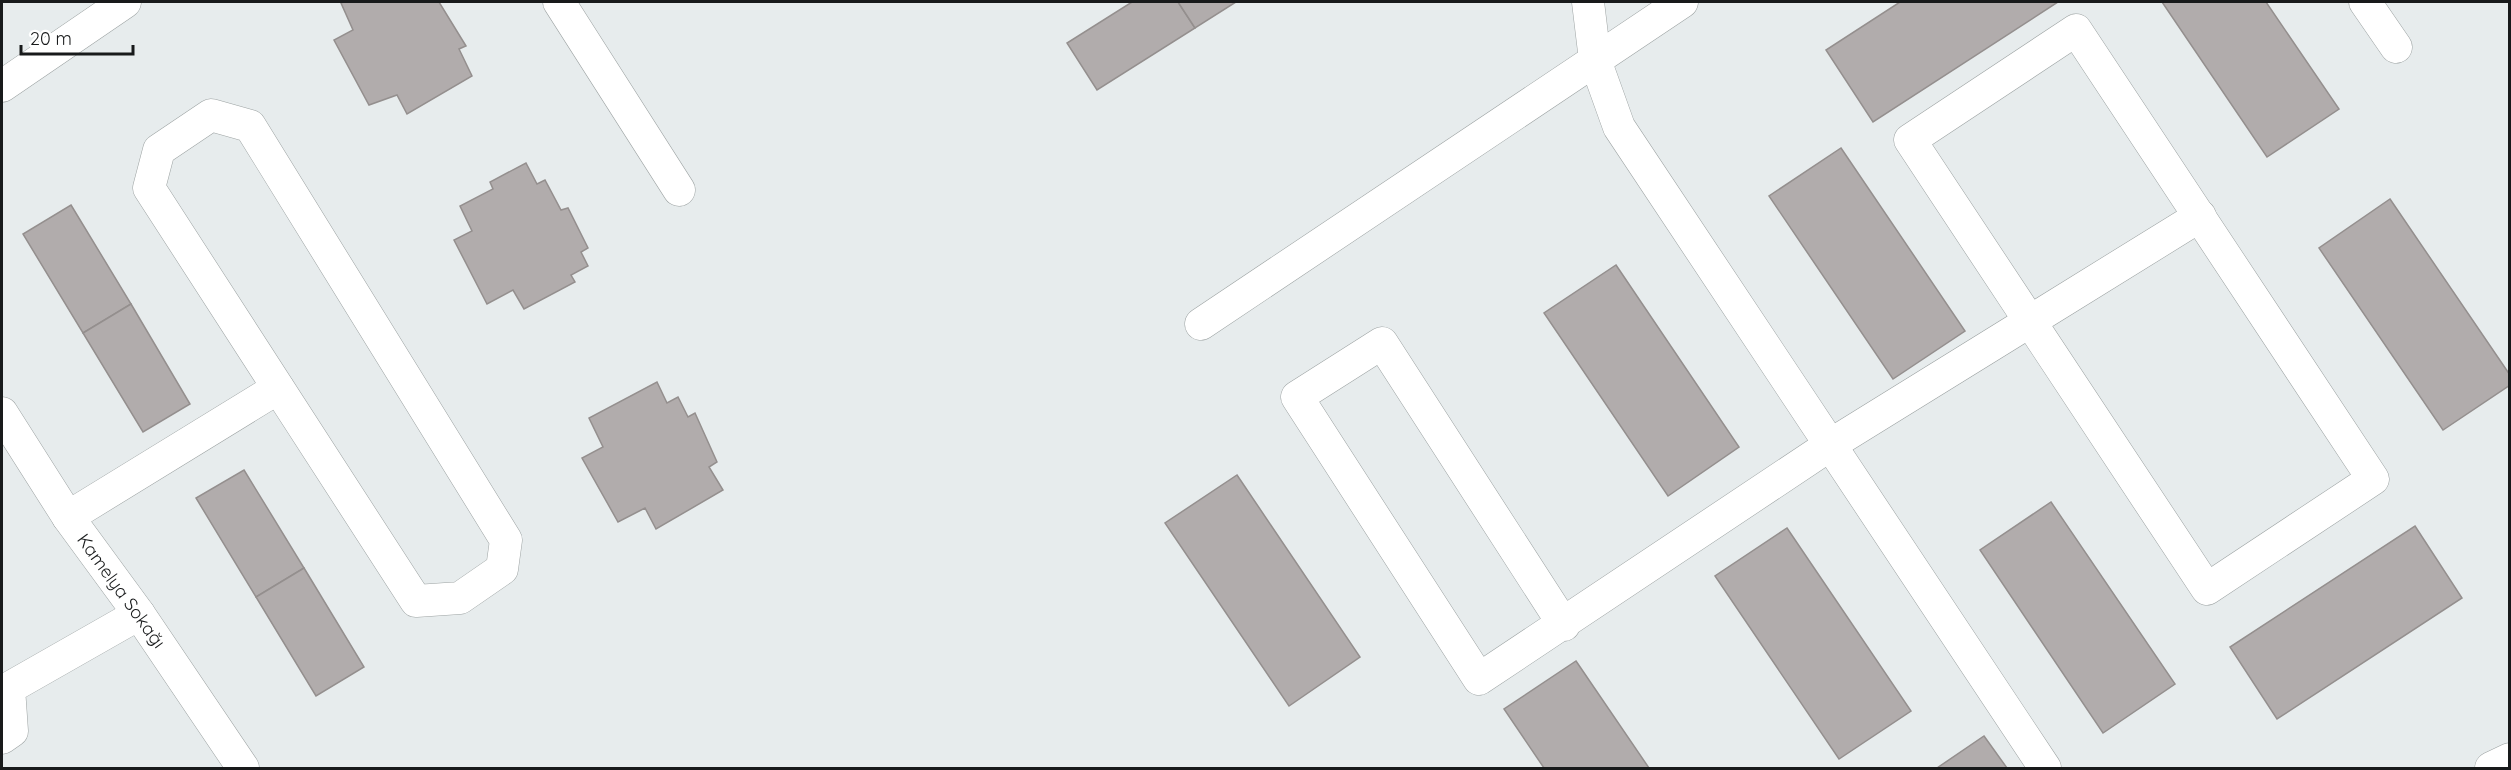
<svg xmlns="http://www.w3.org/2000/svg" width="2511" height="770" font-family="Quicksand,sans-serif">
<rect width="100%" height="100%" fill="#e7eced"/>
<g fill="#b1acac" stroke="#948f8e" stroke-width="1.5">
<polygon points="343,2 439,2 466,46 459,49 472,76 407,114 397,95 369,105 334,40 353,30 341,3"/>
<polygon points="1132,2 1178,2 1195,28 1097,90 1067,43"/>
<polygon points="1178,2 1236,2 1195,28"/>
<polygon points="1900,2 2058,2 1873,122 1826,50"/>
<polygon points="2162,2 2266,2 2339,109 2267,157"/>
<polygon points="1841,148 1965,331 1893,379 1769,196"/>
<polygon points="526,163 537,184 545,180 561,210 568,208 588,248 581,252 588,266 571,275 575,282 524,309 513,290 487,304 454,240 472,231 460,206 493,189 490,182"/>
<polygon points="2390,199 2510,375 2510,385 2443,430 2319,248"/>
<polygon points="71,205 131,304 83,333 23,234"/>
<polygon points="1616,265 1739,447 1668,496 1544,313"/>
<polygon points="131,304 190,404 143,432 83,333"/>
<polygon points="657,382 667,403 678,397 688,417 695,413 717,462 709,467 723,490 656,529 645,508 618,522 582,458 603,447 589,418"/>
<polygon points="244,470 304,568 256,597 196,498"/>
<polygon points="1237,475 1360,657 1289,706 1165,523"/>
<polygon points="2051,502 2175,684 2103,733 1980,550"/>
<polygon points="2415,526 2462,598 2277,719 2230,647"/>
<polygon points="1787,528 1911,711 1839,759 1715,576"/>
<polygon points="304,568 364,667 316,696 256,597"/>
<polygon points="1576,661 1649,768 1544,768 1504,709"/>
<polygon points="1984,736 2007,768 1937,768"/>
</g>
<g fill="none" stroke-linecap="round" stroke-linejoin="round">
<g stroke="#9da3a3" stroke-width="33">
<g id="street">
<polyline points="559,2 679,190"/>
<polyline points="1588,2 1595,60 1619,127 2045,768"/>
<polyline points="2365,2 2396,47"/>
<polygon points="2076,30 2373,479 2207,589 1910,140"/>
<polyline points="2,86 125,2"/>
<polygon points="211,115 250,126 506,540 502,569 460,598 416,601 149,188 159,150"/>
<polyline points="1201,324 1682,2"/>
<polyline points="2,413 68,517 139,614 243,768"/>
<polyline points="68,517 278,388"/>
<polyline points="1564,625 1382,343 1297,397 1479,679 1830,445 2200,216"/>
<polyline points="2,738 12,731 9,688 139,614"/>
<polyline points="2491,768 2510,759"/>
</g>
</g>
<use href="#street" stroke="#fff" stroke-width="32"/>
</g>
<g text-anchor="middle" stroke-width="4.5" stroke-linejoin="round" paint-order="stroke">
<g font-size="18" fill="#181a1b" stroke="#fff">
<text transform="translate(121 591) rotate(54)" y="6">Kamelya Sokağı</text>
</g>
</g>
<rect width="2511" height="770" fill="none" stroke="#181a1b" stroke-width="6"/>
<path d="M21 45v9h112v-9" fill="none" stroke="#181a1b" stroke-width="3"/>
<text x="30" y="45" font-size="18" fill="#181a1b" stroke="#ffffff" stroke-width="4.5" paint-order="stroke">20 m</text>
</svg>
